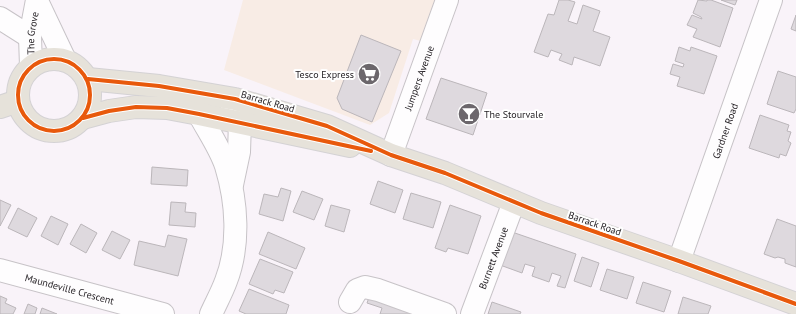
<svg xmlns="http://www.w3.org/2000/svg" width="796" height="314" font-family="'PT Sans',sans-serif">
<rect width="100%" height="100%" fill="#f9f3f9"/>
<polygon fill="#f8ece5" points="243,0 447,0 432,44 413,39 389,113 370,125 224,70"/>
<g fill="#ded9de" stroke="#bbb6ba">
<polygon points="559,0 568,0 575,2 568,21 577,24 583,5 600,11 593,31 610,37 600,66 574,57 572,65 559,60 562,54 551,50 548,57 534,52 548,14 554,15"/>
<polygon points="698,0 707,1 707,0 711,0 733,8 720,47 693,37 697,29 687,25 692,15 702,19 701,17 693,13"/>
<polygon points="721,0 737,0 735,5"/>
<polygon points="796,15 796,31 791,29"/>
<polygon points="361,35 401,51 372,122 342,109 337,98"/>
<polygon points="679,47 690,51 691,47 717,56 704,94 677,86 680,77 670,74 673,64 683,67 684,64 675,61"/>
<polygon points="778,71 796,77 796,109 794,113 767,104"/>
<polygon points="441,78 487,93 473,135 426,119"/>
<polygon points="760,115 789,125 787,131 791,132 788,141 791,143 786,156 780,154 779,158 749,148"/>
<polygon points="152,167 188,170 187,186 151,184"/>
<polygon points="378,181 403,190 395,213 370,204"/>
<polygon points="281,188 291,191 283,221 259,214 264,194 278,197"/>
<polygon points="302,191 323,199 314,220 293,212"/>
<polygon points="411,193 441,202 433,228 403,219"/>
<polygon points="0,200 11,205 0,226"/>
<polygon points="171,202 186,203 185,212 196,213 195,227 169,225"/>
<polygon points="331,205 350,210 344,232 325,226"/>
<polygon points="450,205 481,216 468,254 448,248 446,252 435,248"/>
<polygon points="18,208 37,218 27,237 8,228"/>
<polygon points="51,216 68,224 58,245 41,236"/>
<polygon points="777,219 796,226 796,267 785,263 785,259 778,257 775,258 764,254"/>
<polygon points="81,224 97,233 86,253 70,244"/>
<polygon points="112,231 130,240 120,259 102,250"/>
<polygon points="268,232 305,248 296,269 259,254"/>
<polygon points="512,232 576,254 565,288 557,286 561,276 552,273 549,282 532,276 535,267 525,264 522,273 500,265"/>
<polygon points="168,235 187,239 178,276 134,265 139,241 165,247"/>
<polygon points="582,257 599,263 591,287 574,281"/>
<polygon points="260,259 293,272 284,293 275,290 273,294 249,284"/>
<polygon points="607,269 634,277 627,299 600,290"/>
<polygon points="643,282 671,291 664,312 636,303"/>
<polygon points="249,289 289,305 286,314 246,314 239,311"/>
<polygon points="371,292 423,314 380,314 382,308 367,303"/>
<polygon points="0,296 7,299 5,303 16,308 13,314 0,314"/>
<polygon points="683,297 711,306 708,314 678,314"/>
<polygon points="492,302 521,312 520,314 488,314"/>
<polygon points="28,304 37,308 35,314 24,314"/>
<polygon points="42,308 57,314 40,314"/>
</g>
<g fill="none" stroke-linecap="round" stroke-linejoin="round">
<g stroke="#c7c3c7" stroke-width="24">
<g id="minor">
<polyline points="37,1 65,60"/>
<polyline points="0,18 30,37"/>
<path id="s1" d="M31,66L30,37L37,0"/>
<polyline points="232,106 240,122 239,152 232,185"/>
<path d="M199,114C208,131 220,148 226,166C237,202 240,245 226,281C222,292 216,303 211,314"/>
<path id="s2" d="M391,155L447,0"/>
<path id="s3" d="M679,261L771,0"/>
<path id="s4" d="M0,270L163,314"/>
<polyline points="350,302 357,290 365,287 378,290 445,314"/>
<path id="s5" d="M472,314L514,202"/>
</g>
</g>
<g stroke="#d4d2d4" stroke-width="24">
<g id="major">
<circle cx="54" cy="95" r="36"/>
<polyline points="88,79 159,86 235,99 327,126 391,155 445,173 541,213 679,261 796,304"/>
<polyline points="0,107 18,101"/>
<polyline points="83,118 109,111 136,107 167,108 199,114 350,146"/>
</g>
</g>
<use href="#minor" stroke="#fefdfe" stroke-width="22"/>
<use href="#major" stroke="#e6e2da" stroke-width="22"/>
<g stroke="#fff" stroke-width="6">
<g id="cycleway">
<circle cx="54" cy="95" r="36"/>
<polyline points="88,79 159,86 235,99 327,126 391,155 445,173 541,213 679,261 796,304"/>
<polyline points="83,118 109,111 136,107 167,108 199,114 371,151"/>
</g>
</g>
<use href="#cycleway" stroke="#e8590c" stroke-width="4"/>
</g>
<defs>
<g id="supermarket-disc" transform="scale(1.15)"><circle r="9.5" fill="#6c676c" stroke="#fff"/><path d="M-6-5.5h2.5l.6 2H6L4.5 2H-2.5L-4.4-4H-6ZM-1.5 3.2a1.3 1.3 0 1 0 .1 0ZM3 3.2a1.3 1.3 0 1 0 .1 0Z" fill="#fff"/></g>
<g id="bar-disc" transform="scale(1.15)"><circle r="9.5" fill="#6c676c" stroke="#fff"/><path d="M-6-5H6L.8 .8V4.5H3.5V6h-7V4.5H-.8V.8Z" fill="#fff"/></g>
</defs>
<g fill-rule="evenodd">
<use href="#supermarket-disc" x="369" y="74"/>
<use href="#bar-disc" x="469" y="114"/>
</g>
<g text-anchor="middle" stroke-width="4" stroke-linejoin="round" paint-order="stroke">
<g font-size="10" fill="#201c20" stroke="#fff">
<text dy="4" stroke="none"><textPath href="#s1" startOffset="33">The Grove</textPath></text>
<text dy="4" stroke="none"><textPath href="#s2" startOffset="82">Jumpers Avenue</textPath></text>
<text transform="translate(268 101) rotate(16)" y="4">Barrack Road</text>
<text dy="4" stroke="none"><textPath href="#s3" startOffset="138">Gardner Road</textPath></text>
<text transform="translate(595 223) rotate(19)" y="4">Barrack Road</text>
<text dy="4" stroke="none"><textPath href="#s5" startOffset="60">Burnett Avenue</textPath></text>
<text dy="4" stroke="none"><textPath href="#s4" startOffset="72">Maundeville Crescent</textPath></text>
</g>
<g font-size="10" fill="#201c20" stroke="#fff" text-anchor="end">
<text x="354" y="78">Tesco Express</text>
<text x="484" y="118" text-anchor="start">The Stourvale</text>
</g>
</g>
</svg>
